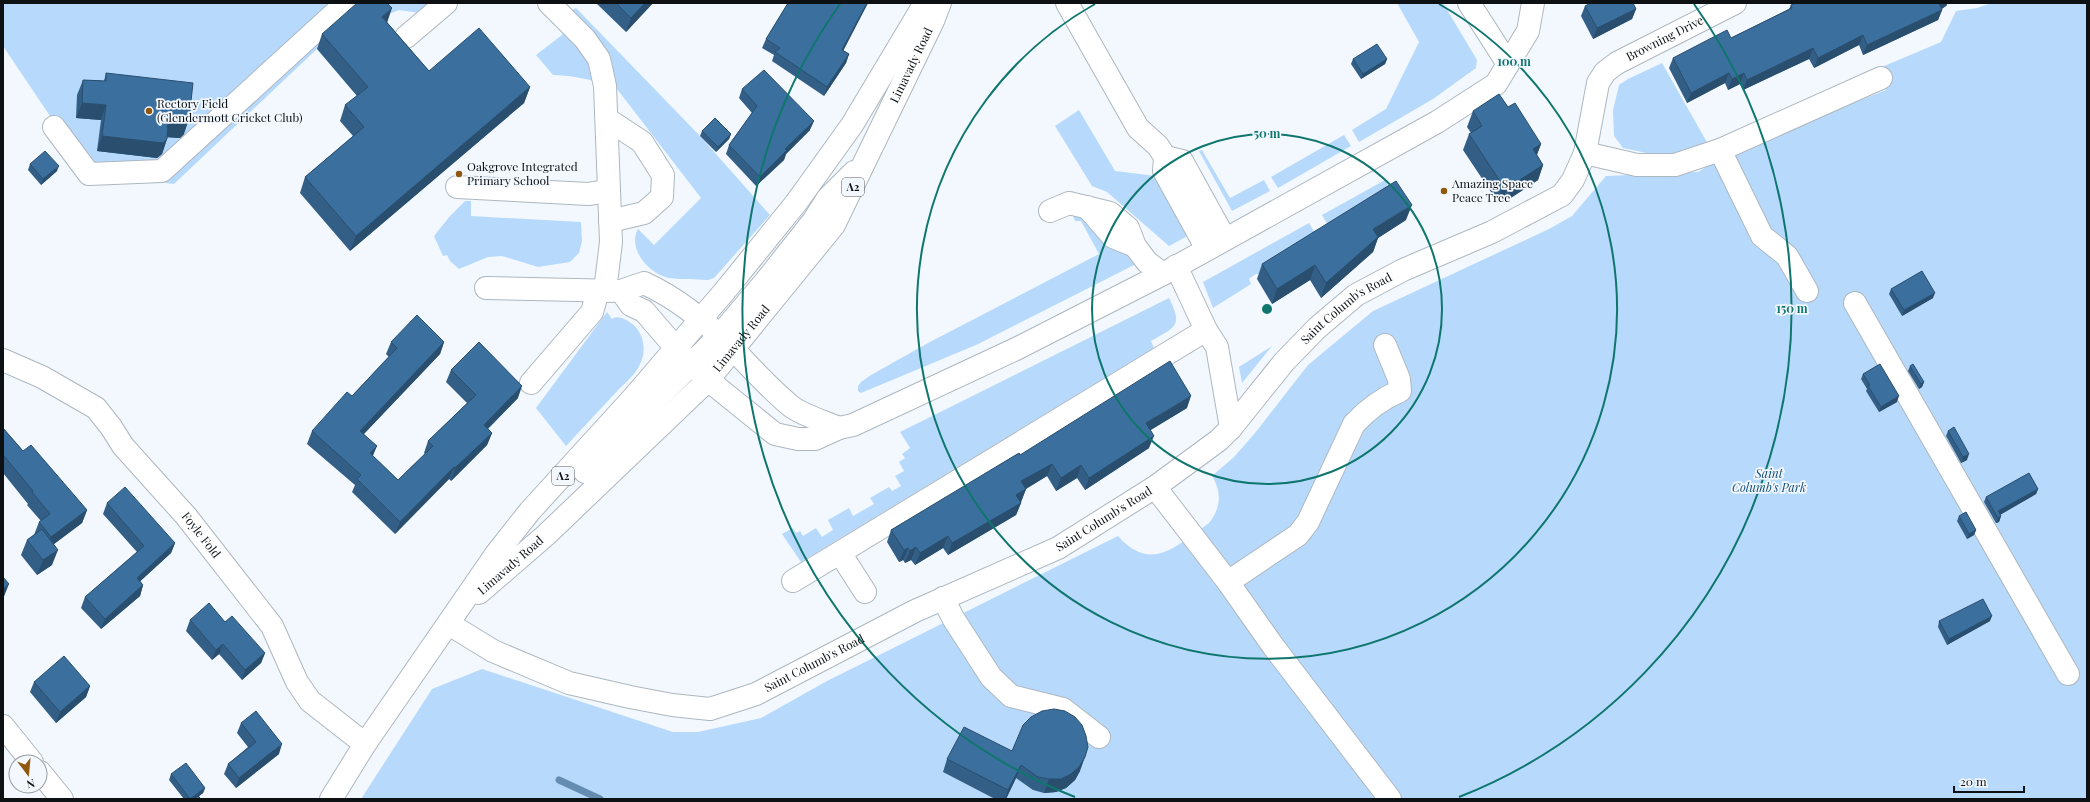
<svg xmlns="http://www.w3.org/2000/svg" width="2090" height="802" font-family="'Playfair Display',serif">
<rect width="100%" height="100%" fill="#f2f8fe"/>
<g fill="#b7dafc">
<polygon points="3,3 434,3 420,13 399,10 381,17 360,12 317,49 174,184 89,174 3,46"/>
<polygon points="1397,3 1443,3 1477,60 1476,68 1433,99 1359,142 1352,130 1386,109 1419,42"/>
<path d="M1992,3H2087V799H361L432,689L482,669L673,732H698L761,718L827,681L1118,536C1152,574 1177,545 1209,523C1221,508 1222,492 1212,476L1234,457L1255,433L1308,365L1373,311L1549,229L1572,216L1606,176L1698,172L1729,153L1886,90L1877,69L1941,42L1956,11L1977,8Z"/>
<path d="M576,8L700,136L770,215L714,278L708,280C695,279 682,280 669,278C649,274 627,249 638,229L654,245L701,198L617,89C596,80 576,76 553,75L536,55L562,35L570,11Z"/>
<polygon points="1662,63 1708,144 1665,157 1623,148 1614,136 1613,110 1619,85 1628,79"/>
<polygon points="1079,110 1115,171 1156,176 1193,233 1169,246 1107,192 1092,186 1055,126"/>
<polygon points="1344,135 1351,146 1278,188 1271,177"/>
<polygon points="1202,150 1230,198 1264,180 1270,191 1232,211 1199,151"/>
<polygon points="1385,180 1390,190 1328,225 1322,215"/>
<polygon points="465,201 471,201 471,216 581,222 582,241 579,253 570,262 538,267 502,256 488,257 459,269 450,261 447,255 443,256 434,236 450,216"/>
<polygon points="1079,215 1135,258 1136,264 976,345 861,393 858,391 858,386 861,382 871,375 928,343 1099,254 1081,221 1075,221 1073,216"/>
<polygon points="1309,223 1315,233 1260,274 1256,274 1249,279 1251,284 1213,308 1203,282"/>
<path d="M1169,298C1183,326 1176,327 1151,341L1154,348L801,562L782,534L793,528L796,533L800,531L803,536L816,528L822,537L833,530L828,520L849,508L853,516L874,504L870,498L889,487L892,491L901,486L895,476L904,471L899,462L905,458L902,454L910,448L900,432Z"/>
<path d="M607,312L612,319C618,315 625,319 631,323C644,332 647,351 640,364C636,374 626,382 618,390C601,409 583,427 566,446L536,408Z"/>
<polygon points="1272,346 1242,383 1239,367"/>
</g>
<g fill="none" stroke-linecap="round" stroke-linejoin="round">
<polyline stroke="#658db2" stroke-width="7" points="559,780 600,799"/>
<g stroke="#adb7c0" stroke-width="24">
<g id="minor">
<polyline points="549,3 585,39 599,59 605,86 611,242 605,291"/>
<polyline points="1067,3 1138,128 1158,146 1165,157 1164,171 1207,249"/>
<polyline points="1469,3 1508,64"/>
<polyline points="406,37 446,3"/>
<polyline points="607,119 642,142 663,175 662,197 644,213 610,221"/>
<polyline points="54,127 89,174 162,171 346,3"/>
<polyline points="1720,150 1762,236 1787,256 1807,291"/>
<polyline points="1585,153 1637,165 1675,165 1720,150 1881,78"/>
<polyline points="1165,157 1182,161 1225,239"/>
<polyline points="457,187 588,194 609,191"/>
<polyline points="1087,207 1113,237 1135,246"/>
<polyline points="1050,211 1069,203 1110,213 1128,228 1135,246 1147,262 1163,274"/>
<polyline points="1176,266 1206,330 1217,347 1231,428"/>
<path d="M486,288L621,291L644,283C679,299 709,324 735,351C753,370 771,390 792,407C805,416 825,422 839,428"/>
<polyline points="621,291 631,305 644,311 675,347 708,380 775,434 798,439 815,439 839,428 853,425 1016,349 1163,274 1437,122 1496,84 1528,31 1533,3"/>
<polyline points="1855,303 2068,674"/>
<path id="s1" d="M3,360L42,377L96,408L111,427L123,446L186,516L272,626L297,682L310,701L365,744"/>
<polyline points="531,383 592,312 598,291"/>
<polyline points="1155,487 1228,582 1273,646 1390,799"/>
<polyline points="840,553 865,592"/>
<polyline points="793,581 1206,330"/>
<path d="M1228,582L1298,535L1308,522L1354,424C1366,411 1383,398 1400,391L1399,379L1385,345"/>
<polyline points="943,598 953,618 991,677 1011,696 1063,709 1099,737"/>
<path id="s2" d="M449,624L493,651L569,683L630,697L672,705L710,709L756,694L915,611L1058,548L1155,487L1219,440L1231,428L1284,362L1317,328L1356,295L1403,270L1492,232L1562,195L1573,180L1585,153L1598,83L1605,72L1617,63L1735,3"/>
<polyline points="3,726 32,762"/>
<polyline points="40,772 62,799"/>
</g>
</g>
<g stroke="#adb7c0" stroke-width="24">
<g id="highway">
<polyline points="585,472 719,336 765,282 814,220 828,198 854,172"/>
<path id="s3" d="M479,593L546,535L708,380L834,225L933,21L940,3"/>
<polyline points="331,799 365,744 496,554 530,511 633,398 724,292 796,203 852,125 925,3"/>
</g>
</g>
<use href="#minor" stroke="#fff" stroke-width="22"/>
<use href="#highway" stroke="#fff" stroke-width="22"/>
</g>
<g fill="#335f87">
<polygon points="596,3 653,3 626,32"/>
<polygon points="788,3 868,3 843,50 849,54 846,63 824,96 772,61 774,55 762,48 766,39"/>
<polygon points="1795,3 1948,3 1946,6 1942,9 1942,10 1938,20 1863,55 1859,45 1814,68 1809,59 1743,90 1740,84 1728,90 1725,83 1687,103 1669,68 1673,58 1731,38 1789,9 1791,5"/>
<polygon points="1585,6 1636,9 1632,19 1593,39 1581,16"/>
<polygon points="387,22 429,71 530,87 524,103 350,251 300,193 305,177 353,136 340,121 345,105 357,96 317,49 322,34"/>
<polygon points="1353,59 1387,59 1385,64 1361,79 1351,64"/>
<polygon points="106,73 184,134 180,138 167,137 167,139 162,154 157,158 97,151 101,120 76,118 77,95 83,80 104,81"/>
<polygon points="742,89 810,130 786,154 784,160 756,186 726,154 729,145 752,113 739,98"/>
<polygon points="1508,107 1541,144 1537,155 1543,165 1538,180 1506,201 1504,197 1497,201 1463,150 1469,134 1471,133 1467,127 1473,111"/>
<polygon points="702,131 731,134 729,139 716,152 700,136"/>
<polygon points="30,164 57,171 41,185 28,170"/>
<polygon points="1406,220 1378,238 1373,252 1321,298 1310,280 1272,304 1257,279 1262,264"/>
<polygon points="1891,289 1933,298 1902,316 1889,294"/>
<polygon points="391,342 444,342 440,354 364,434 373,456 398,480 425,454 424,453 428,441 467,403 446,382 451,370 518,398 488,429 492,433 487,445 451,481 449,479 395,534 352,492 355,485 307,444 312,431 352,396 389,357 386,354"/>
<polygon points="1910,366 1924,382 1922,387 1919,389 1908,371"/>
<polygon points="1863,374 1897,402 1879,412 1866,391 1867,389 1861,379"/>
<polygon points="1187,408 1150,430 1149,448 1085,490 1077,478 1056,491 1047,476 1026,489 1021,502 1021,503 1016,515 948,555 943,548 915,565 911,560 905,563 903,560 899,562 887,542 891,530 1020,455"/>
<polygon points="3,428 23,451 87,510 82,523 54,544 52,565 37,575 21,555 27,540 34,535 39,522 41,521 27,505 28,504 3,473"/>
<polygon points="1948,431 1967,460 1961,463 1946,436"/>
<polygon points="2038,489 2036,494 2000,515 2001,516 1999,522 1996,523 1984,502 1986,497"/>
<polygon points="107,503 175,543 171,553 140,581 143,585 140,596 101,629 81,608 85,597 137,552 103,514"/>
<polygon points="1959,516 1976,530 1974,535 1967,539 1957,521"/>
<polygon points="190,620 225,622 265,653 261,663 242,680 219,654 212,660 186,631"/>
<polygon points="1939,621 1990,621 1947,645 1938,627"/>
<polygon points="34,682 90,686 86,697 56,723 30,692"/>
<polygon points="241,723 279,754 236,788 224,774 228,764 248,747 237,733"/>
<polygon points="1012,751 1080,771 1075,780 1066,788 1056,792 1044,793 1033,790 1016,778 1006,799 995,799 943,772 947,759"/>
<polygon points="171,774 205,788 203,793 199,796 201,799 184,799 169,780"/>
</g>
<g fill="#294e6e">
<polygon points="645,3 653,3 626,32 631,18"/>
<polygon points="867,3 868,3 839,59 842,50"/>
<polygon points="1938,3 1948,3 1946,6 1935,12"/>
<polygon points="392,8 387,23 382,17"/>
<polygon points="1636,9 1632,19 1593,39 1597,28"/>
<polygon points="1942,10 1938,20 1863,55 1867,45"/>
<polygon points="1863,35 1859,45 1814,68 1818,58"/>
<polygon points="1813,48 1809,59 1743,90 1747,80"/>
<polygon points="849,54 846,63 824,96 827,87"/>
<polygon points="1387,59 1385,64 1361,79 1363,74"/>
<polygon points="1729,73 1725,83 1687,103 1691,93"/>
<polygon points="1744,73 1740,84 1728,90 1732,79"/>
<polygon points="530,87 524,103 350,251 356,236"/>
<polygon points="82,103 106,105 101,120 76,118"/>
<polygon points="189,119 184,134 180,138 162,137 168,122"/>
<polygon points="814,121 810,130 786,154 784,160 756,186 760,177 785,149"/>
<polygon points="731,134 729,139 716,152 718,147"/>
<polygon points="102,136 167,139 162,154 157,158 97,151"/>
<polygon points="1541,144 1535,159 1533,149"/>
<polygon points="1543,165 1538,180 1506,201 1512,185"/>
<polygon points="59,166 57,171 41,185 43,179"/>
<polygon points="1509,182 1504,197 1497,201 1503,186"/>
<polygon points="1412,205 1406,220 1378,238 1373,252 1321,298 1326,283 1373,229"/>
<polygon points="1315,265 1310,280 1272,304 1277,289"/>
<polygon points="1935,293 1933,298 1902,316 1904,310"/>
<polygon points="444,342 440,354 355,443 360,431"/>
<polygon points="1924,382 1922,387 1919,389 1921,384"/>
<polygon points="522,386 518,398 479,437 484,425"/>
<polygon points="1191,396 1187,408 1141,436 1146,423"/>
<polygon points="1899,396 1897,402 1879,412 1881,407"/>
<polygon points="492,433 487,445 451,481 455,468"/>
<polygon points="1154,436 1149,448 1085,490 1089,478"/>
<polygon points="377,446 372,458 370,453"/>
<polygon points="1969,454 1967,460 1961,463 1963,457"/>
<polygon points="1052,464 1047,476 1017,494 1021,481"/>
<polygon points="1081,465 1077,478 1056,491 1061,478"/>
<polygon points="454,467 449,479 395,534 400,522"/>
<polygon points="1026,489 1021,502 1012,508 1016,495"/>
<polygon points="2038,489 2036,494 1996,517 1998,511"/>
<polygon points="1021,503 1016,515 948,555 952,543"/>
<polygon points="87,510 82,523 46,550 51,537"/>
<polygon points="2001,516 1999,522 1996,523 1998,518"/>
<polygon points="1976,530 1974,535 1967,539 1969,534"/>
<polygon points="948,536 943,548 915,565 920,553"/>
<polygon points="175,543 171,553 133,588 137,578"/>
<polygon points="916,547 911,560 905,563 910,551"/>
<polygon points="908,548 903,560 899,562 904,550"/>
<polygon points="58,550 52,565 37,575 43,560"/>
<polygon points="9,584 3,599 3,600 3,589"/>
<polygon points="143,585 140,596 101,629 105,619"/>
<polygon points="1992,616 1990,621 1947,645 1949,639"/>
<polygon points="223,644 219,654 212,660 216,650"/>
<polygon points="265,653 261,663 242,680 245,670"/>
<polygon points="90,686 86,697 56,723 60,712"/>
<polygon points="282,744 279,754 236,788 239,778"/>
<polygon points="1085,757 1080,771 1075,780 1066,788 1056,792 1044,793 1049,779"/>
<polygon points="1021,765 1016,778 1006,799 1005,799 1008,790"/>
<polygon points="205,788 203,793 195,799 190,799"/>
</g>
<g fill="#3b6f9d" stroke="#294e6e">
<polygon points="357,3 387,3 392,8 382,17 429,71 479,28 530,87 356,236 305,177 364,127 345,105 368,87 322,34"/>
<polygon points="616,3 645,3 631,18"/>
<polygon points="788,3 867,3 842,50 849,54 827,87 775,52 780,48 766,39"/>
<polygon points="1591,3 1633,3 1636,9 1597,28 1585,6"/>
<polygon points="1795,3 1939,3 1942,10 1867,45 1863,35 1818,58 1813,48 1747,80 1744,73 1732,79 1729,73 1691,93 1673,58 1727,30 1731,38 1792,8 1791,5"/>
<polygon points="1377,44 1387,59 1363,74 1353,59"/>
<polygon points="764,70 814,121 785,149 787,150 760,177 729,145 757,106 742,89"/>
<polygon points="106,73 193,83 189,119 185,123 168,122 167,139 163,143 102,136 106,105 82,103 83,80 106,81"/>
<polygon points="1499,94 1508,107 1515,103 1541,144 1533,149 1543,165 1512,185 1509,182 1503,186 1469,134 1482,126 1473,111"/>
<polygon points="715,118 731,134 718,147 702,131"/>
<polygon points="45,151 59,166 43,179 30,164"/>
<polygon points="1396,181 1412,205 1373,229 1378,237 1326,283 1315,265 1277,289 1262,264"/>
<polygon points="1922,271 1935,293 1904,310 1891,289"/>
<polygon points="417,315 444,342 360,431 377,446 370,453 398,480 433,446 428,441 476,395 451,370 479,342 522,386 484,425 492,433 455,468 454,467 400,522 357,479 361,475 312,431 347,392 352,396 397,348 391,342"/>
<polygon points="1170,361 1191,396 1146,423 1154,436 1089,478 1081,465 1061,478 1052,464 1021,481 1026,489 1016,495 1021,503 952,543 948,536 920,553 916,547 910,551 908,548 904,550 891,530 1019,453 1020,455"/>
<polygon points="1880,364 1899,396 1881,407 1868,386 1870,385 1863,374"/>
<polygon points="1913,364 1924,382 1921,384 1910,366"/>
<polygon points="1954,427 1969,454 1963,457 1948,431"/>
<polygon points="3,428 23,451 31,445 87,510 51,537 39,522 50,514 32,492 33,491 4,456 3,456"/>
<polygon points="2029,473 2038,489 1998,511 2001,516 1998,518 1986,497"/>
<polygon points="125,487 175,543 137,578 143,585 105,619 85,597 144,546 107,503"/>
<polygon points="1966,512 1976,530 1969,534 1959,516"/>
<polygon points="42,529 58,550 43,560 27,540"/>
<polygon points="3,577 9,584 3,589"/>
<polygon points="1983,599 1992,616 1949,639 1939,621"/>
<polygon points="209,603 225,622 232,616 265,653 245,670 223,644 216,650 190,620"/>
<polygon points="64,656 90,686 60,712 34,682"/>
<polygon points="1054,709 1065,711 1075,717 1082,725 1086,736 1088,747 1085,757 1079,767 1071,774 1061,779 1049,779 1038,777 1021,765 1008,790 947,759 964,727 1012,751 1023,725 1031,717 1042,711"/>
<polygon points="256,711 282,744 239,778 228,764 256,742 241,723"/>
<polygon points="186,763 205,788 190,799 171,774"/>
<polygon points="198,796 201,799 194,799"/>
</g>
<g fill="none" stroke="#0f766e" stroke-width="2">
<circle cx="1267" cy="309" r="175"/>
<path d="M1439 4A350 350 0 1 1 1095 4"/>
<path d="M1075 797A525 525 0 0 1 840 4M1694 4A525 525 0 0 1 1459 797"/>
</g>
<g fill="#8f580d" stroke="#f2f8fe" stroke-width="1.5">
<circle cx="149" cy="111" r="4"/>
<circle cx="459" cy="174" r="4"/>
<circle cx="1444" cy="191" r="4"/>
</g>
<g text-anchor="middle" stroke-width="3.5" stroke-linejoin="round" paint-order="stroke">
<g fill="#f2f8fe" stroke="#52565a" stroke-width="1">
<rect x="842" y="178" width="22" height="18" rx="3"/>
<rect x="552" y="467" width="22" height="18" rx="3"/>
</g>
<g font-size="11" font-weight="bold" fill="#0d1114">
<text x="853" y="191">A2</text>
<text x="563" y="480">A2</text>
</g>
<g font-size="12" fill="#0d1114" stroke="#f2f8fe">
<text dy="4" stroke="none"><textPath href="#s2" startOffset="1486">Browning Drive</textPath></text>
<text dy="4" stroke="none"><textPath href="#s3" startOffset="690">Limavady Road</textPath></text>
<text dy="4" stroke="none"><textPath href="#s2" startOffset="1040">Saint Columb's Road</textPath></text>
<text dy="4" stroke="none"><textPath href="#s3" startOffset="366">Limavady Road</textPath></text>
<text dy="4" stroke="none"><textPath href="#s2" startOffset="716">Saint Columb's Road</textPath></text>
<text dy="4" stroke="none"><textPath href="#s1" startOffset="270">Foyle Fold</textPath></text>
<text dy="4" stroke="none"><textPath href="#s3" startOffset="42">Limavady Road</textPath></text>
<text dy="4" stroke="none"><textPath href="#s2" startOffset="392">Saint Columb's Road</textPath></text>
</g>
<g font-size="12" fill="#0d1114" stroke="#f2f8fe" text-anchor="start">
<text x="157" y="108">Rectory Field<tspan x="157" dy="14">(Glendermott Cricket Club)</tspan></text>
<text x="467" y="171">Oakgrove Integrated<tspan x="467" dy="14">Primary School</tspan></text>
<text x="1452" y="188">Amazing Space<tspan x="1452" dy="14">Peace Tree</tspan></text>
</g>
<g font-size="12" font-style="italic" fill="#13507e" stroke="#f2f8fe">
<text x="1769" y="478">Saint<tspan x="1769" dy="14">Columb's Park</tspan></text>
</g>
</g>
<circle cx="1267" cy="309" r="6" fill="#0f766e" stroke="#f2f8fe" stroke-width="2"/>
<g font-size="12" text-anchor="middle" font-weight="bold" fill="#0f766e" stroke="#f2f8fe" stroke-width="3.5" stroke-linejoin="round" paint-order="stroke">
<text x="1514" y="66">100 m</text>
<text x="1267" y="138">50 m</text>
<text x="1792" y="313">150 m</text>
</g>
<rect width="2090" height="802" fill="none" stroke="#0d1114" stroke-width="8"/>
<g transform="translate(28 774) rotate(164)"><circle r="19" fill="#f2f8fe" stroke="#969ca0"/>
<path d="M0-3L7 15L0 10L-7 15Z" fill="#8f580d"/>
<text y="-6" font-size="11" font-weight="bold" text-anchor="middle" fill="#0d1114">N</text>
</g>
<path d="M1954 786v6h70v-6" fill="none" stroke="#0d1114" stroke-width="2"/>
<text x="1960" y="786" font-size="12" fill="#0d1114" stroke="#f2f8fe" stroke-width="3" paint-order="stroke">20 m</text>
</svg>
